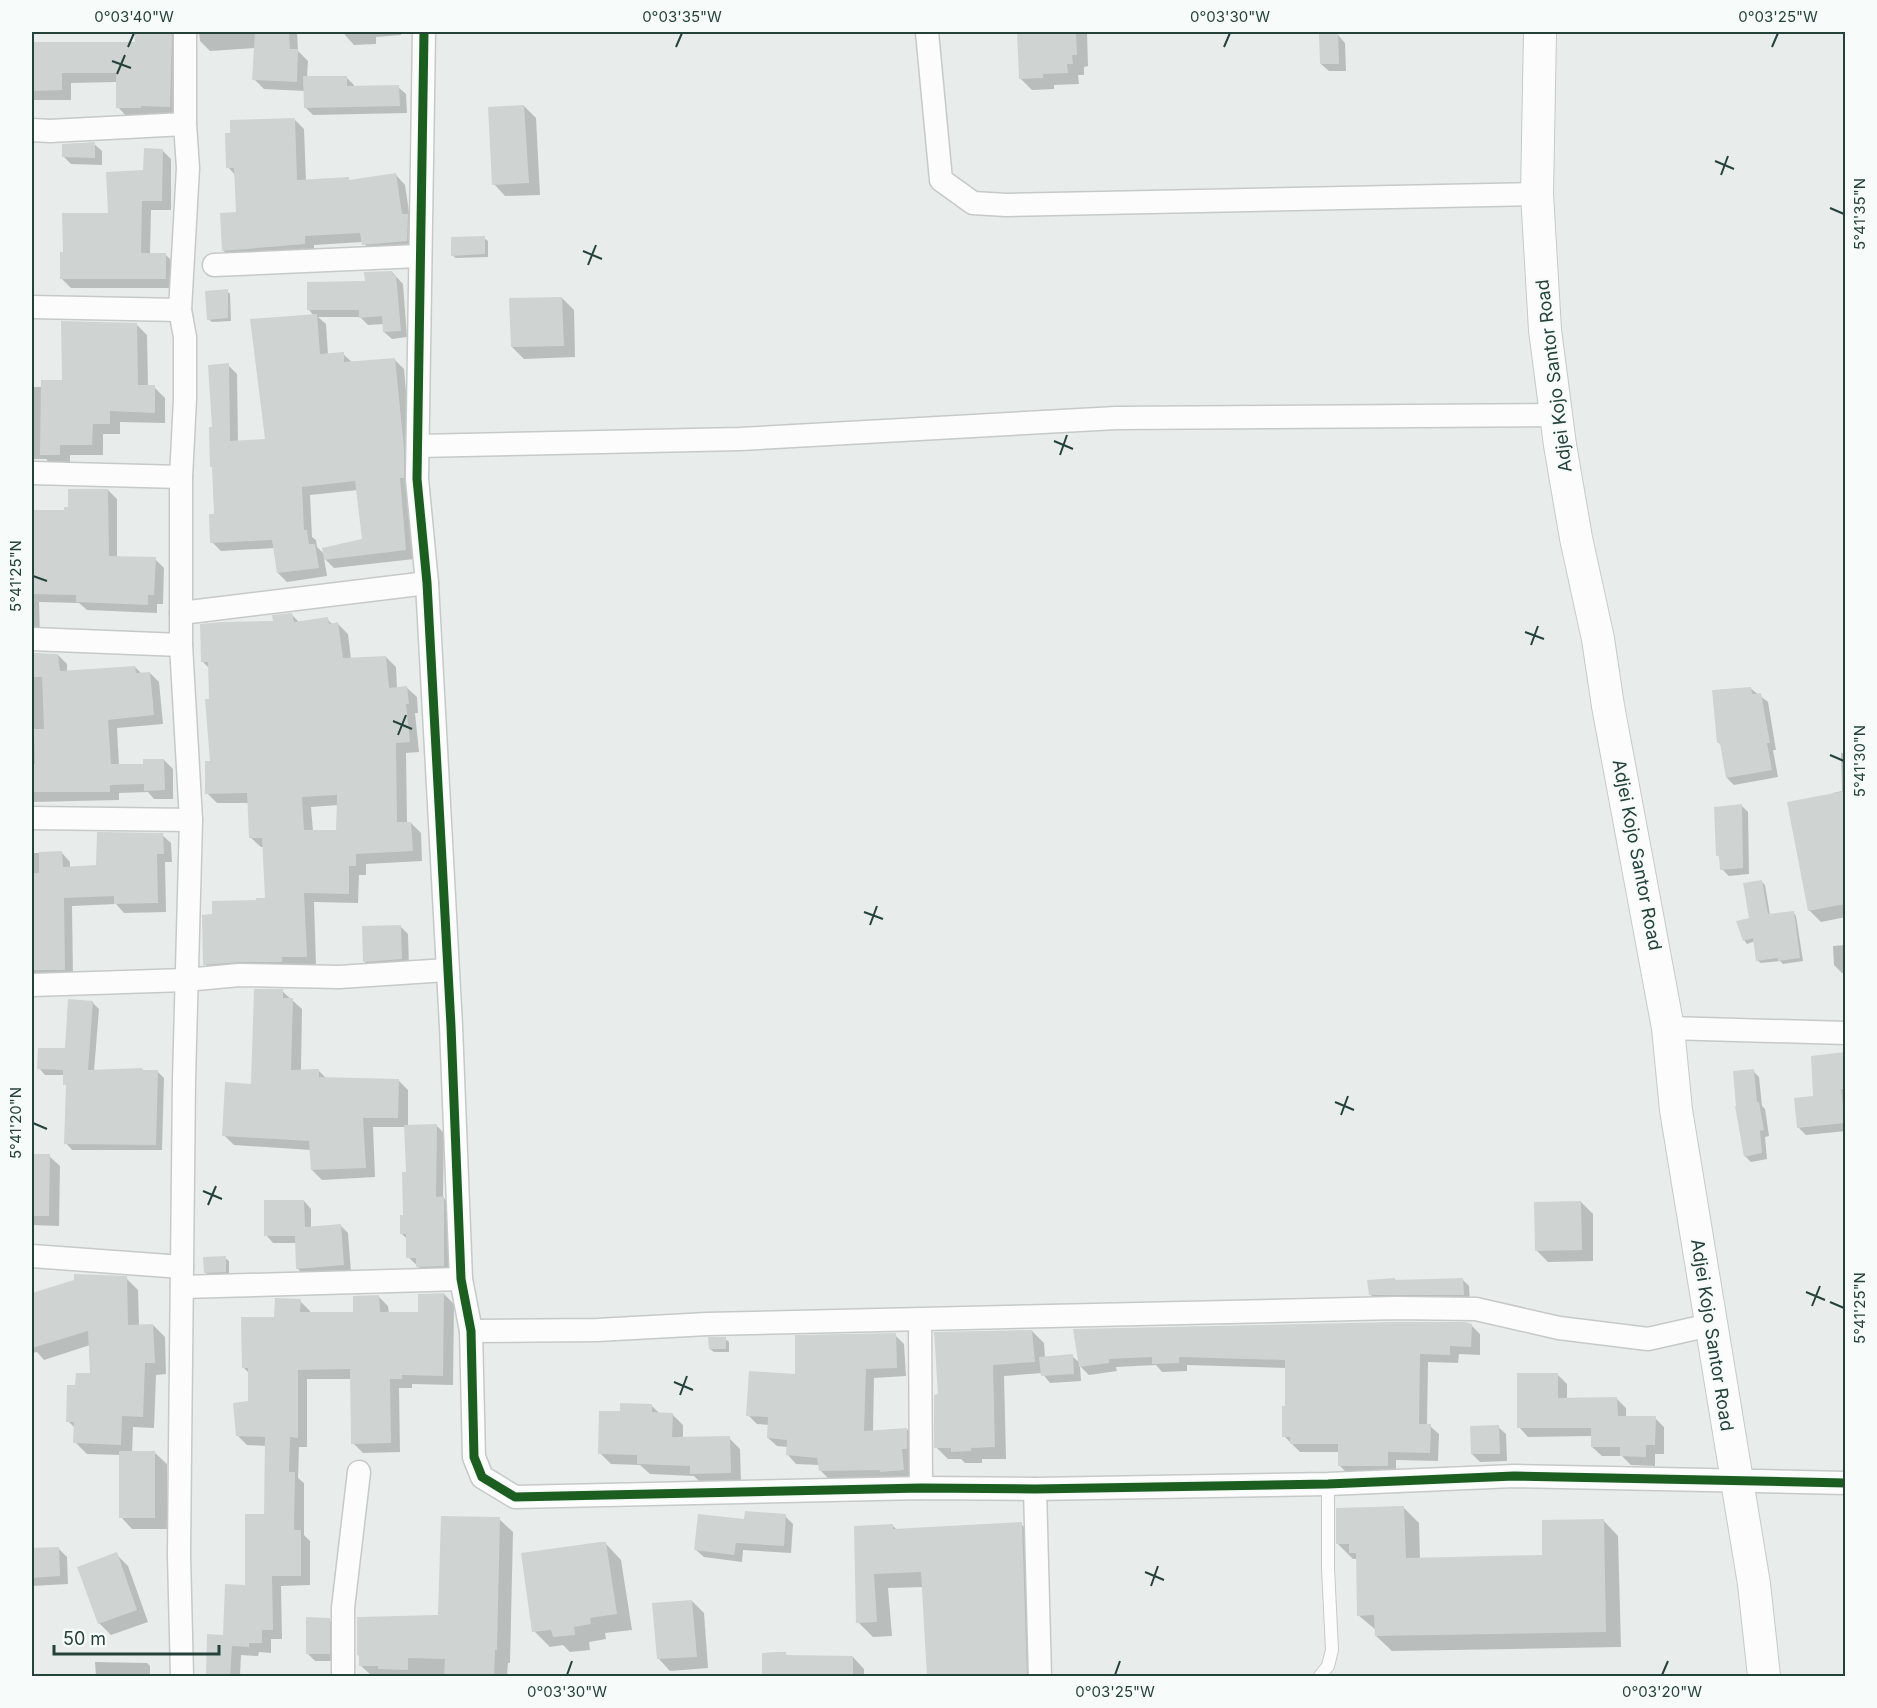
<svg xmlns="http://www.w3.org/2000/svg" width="1877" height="1708" font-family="Inter,sans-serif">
<rect width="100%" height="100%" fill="#e8edeb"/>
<g fill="#0003" fill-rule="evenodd">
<polygon points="136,32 186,32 179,116 127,117 118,107 117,82 71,83 71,100 32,100 32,44 136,43"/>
<polygon points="199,32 297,32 298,51 308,61 307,78 346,77 354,85 354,88 398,87 406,94 407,113 313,115 305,107 305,91 264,89 254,79 255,48 210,51 200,41"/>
<polygon points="344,32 401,32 401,35 376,37 376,44 354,45 345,35"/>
<polygon points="1019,32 1087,32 1088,66 1084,67 1084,75 1078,75 1079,84 1054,85 1054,89 1032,90 1020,78"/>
<polygon points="1338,35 1345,43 1346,71 1329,71 1321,64"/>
<polygon points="524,106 536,118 540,195 505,196 494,184"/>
<polygon points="295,120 304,129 306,181 348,179 350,181 396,175 405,185 410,218 417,225 416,250 373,254 363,242 314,245 314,253 233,260 223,250 238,214 236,176 228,167"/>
<polygon points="94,144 102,151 102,165 71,164 63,156"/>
<polygon points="162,150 171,159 171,210 151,210 150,254 165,254 174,263 174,288 71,288 62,279"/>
<polygon points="484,238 488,241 488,257 456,258 452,255"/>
<path d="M392,272L403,284L407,337L392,339L384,332V324L368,325L360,317H318L326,324L328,355L343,354L353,363L395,360L404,369L412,459L414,559L334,568L324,558L327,576L287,582L278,573L275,548L221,551L212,542L216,515L214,429L228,365L237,374L238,442L267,441L314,316L309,310ZM358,490L364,540L325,555L317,547L316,540L312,537L310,495Z"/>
<polygon points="227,291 230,294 231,321 212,322 208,319"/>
<polygon points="562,298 574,310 575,357 524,359 512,347"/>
<polygon points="136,324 147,335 148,387 154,387 165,398 165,423 120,422 120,434 103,434 103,455 70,455 70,465 52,465 46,459 32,459 32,387 42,387 63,382"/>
<polygon points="108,490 117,499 117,558 155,559 164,568 163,604 157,604 157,613 87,610 79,603 39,602 40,635 32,639 32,512 66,512"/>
<path d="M292,615L300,623L327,619L333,625L338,624L348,634L351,659L386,657L396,667L397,688L406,687L417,697L418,713H415L419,752L406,753L407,823H411L421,833L422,861L366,864V875H359L358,903L314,902L316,966L215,974L205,964L214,916L267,899L264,847H261L250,837L249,803H217L207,793L211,763L209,668L203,662ZM338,805V832L313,831L311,807Z"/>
<polygon points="32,653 58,655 67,664 67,672 135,667 142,674 150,673 159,682 163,724 117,728 119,765 145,765 164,760 173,769 173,799 154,799 148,792 119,793 119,800 32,802"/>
<polygon points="1750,688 1768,702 1776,750 1773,750 1778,777 1734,785 1727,778 1723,747 1719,743"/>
<polygon points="1841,753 1846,753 1846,917 1821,922 1809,910 1833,793 1842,791"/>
<polygon points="1741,805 1748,812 1749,874 1729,876 1722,869 1721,858 1717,855"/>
<polygon points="162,835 171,843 172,862 165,862 166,912 124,913 116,904 72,906 73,978 32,980 32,904 34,904 34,853 62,853 70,862 70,868 98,867"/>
<polygon points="1761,881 1765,885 1770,915 1793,912 1796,916 1803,961 1783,964 1780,961 1761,963 1757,960 1755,941 1747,944 1744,940"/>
<polygon points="400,926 408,934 409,967 372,969 364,961"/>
<polygon points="1846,945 1846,973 1842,973 1834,965 1833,946"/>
<polygon points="282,991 302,1009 301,1071 319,1071 327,1079 398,1080 408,1090 408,1126 436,1125 444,1133 443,1197 451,1206 451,1273 426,1274 408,1257 408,1240 401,1233 405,1216 407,1174 406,1127 373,1127 375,1177 322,1180 312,1170 311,1150 234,1145 224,1135 253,1085"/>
<polygon points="92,1002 99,1009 94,1071 142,1069 144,1071 157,1071 164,1078 162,1150 72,1150 66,1143 68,1087 65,1084 64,1075 45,1075 39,1068 66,1050"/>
<polygon points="1846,1054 1846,1131 1806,1135 1799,1128 1814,1097 1813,1057"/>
<polygon points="1753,1071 1759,1077 1762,1106 1765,1109 1769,1136 1765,1137 1767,1159 1751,1162 1745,1156"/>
<polygon points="32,1155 49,1156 60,1166 59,1226 32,1225"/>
<polygon points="304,1201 311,1209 311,1228 340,1225 348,1233 351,1272 305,1276 297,1268 296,1243 273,1243 266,1235"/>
<polygon points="1581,1202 1593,1214 1593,1261 1548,1262 1536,1250"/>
<polygon points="225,1258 229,1261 229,1275 209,1276 205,1272"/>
<polygon points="126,1278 138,1290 139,1326 153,1325 165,1337 166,1374 156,1375 154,1428 133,1427 132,1453 155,1453 167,1464 167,1529 132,1529 121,1517 121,1455 87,1454 75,1442 76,1429 68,1421 77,1387 92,1375 90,1345 44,1360 37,1352 32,1353 32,1295 76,1281"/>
<polygon points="1395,1279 1396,1281 1462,1279 1469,1286 1470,1302 1377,1301 1370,1294"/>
<polygon points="444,1294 454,1304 453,1385 412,1384 412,1388 399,1388 400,1452 363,1453 353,1443 352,1379 307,1379 307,1447 299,1447 298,1478 304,1483 304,1535 310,1541 310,1585 281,1586 282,1639 271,1639 271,1653 259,1652 258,1656 241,1655 240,1676 207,1676 247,1587 266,1516 266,1446 247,1445 237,1435 249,1403 249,1373 243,1367 275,1318 300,1301 310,1311 310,1314 355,1314 378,1296 388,1306 389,1314 420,1313"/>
<polygon points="1471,1325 1480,1334 1480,1355 1459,1354 1458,1363 1428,1362 1427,1425 1430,1426 1439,1434 1438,1461 1396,1460 1396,1474 1348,1474 1340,1466 1340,1452 1300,1452 1284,1436 1286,1408 1286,1368 1187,1365 1187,1371 1162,1372 1156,1365 1116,1367 1117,1371 1089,1375 1080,1366 1081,1381 1050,1383 1042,1373 1004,1376 1006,1459 982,1459 982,1463 965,1463 961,1459 948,1459 936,1447 935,1396 1032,1331 1044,1343 1045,1358 1072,1356 1080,1363 1075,1330"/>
<polygon points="895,1335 904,1344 906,1376 874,1378 873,1432 907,1429 915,1438 912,1478 829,1479 820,1470 819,1465 796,1464 788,1455 788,1447 777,1446 768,1438 769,1425 757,1424 748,1415 797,1376"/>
<polygon points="725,1339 729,1342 729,1352 714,1352 710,1349"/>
<polygon points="1557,1374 1567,1384 1567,1399 1617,1399 1626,1408 1626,1417 1655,1418 1664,1427 1664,1454 1655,1454 1655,1466 1631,1465 1622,1456 1602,1456 1592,1447 1592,1436 1528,1437 1519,1427"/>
<polygon points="651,1405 660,1414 672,1414 683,1425 683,1439 729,1438 740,1449 741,1483 702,1484 694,1476 650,1474 640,1465 611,1464 600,1453 621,1413"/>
<polygon points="1498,1427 1506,1434 1507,1461 1480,1462 1472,1454"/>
<polygon points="32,1487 33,1488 33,1503 32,1503"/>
<polygon points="1404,1508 1419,1523 1420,1559 1544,1557 1603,1520 1618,1536 1621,1647 1392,1651 1376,1636 1376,1630 1358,1615 1357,1559 1353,1559 1338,1544"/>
<polygon points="785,1516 793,1524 791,1553 743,1550 742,1562 704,1557 696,1550 745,1521"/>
<polygon points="499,1519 513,1532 510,1663 508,1663 507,1676 372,1676 360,1665 360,1657 358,1655 439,1617"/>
<polygon points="1021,1524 1036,1539 1040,1676 929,1676 924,1587 888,1588 892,1636 873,1637 858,1622 855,1527 893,1526 897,1530"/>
<polygon points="606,1544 621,1560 632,1630 605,1633 606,1639 589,1642 590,1650 570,1652 563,1645 550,1647 534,1631"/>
<polygon points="58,1548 67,1557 68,1584 32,1586 32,1550"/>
<polygon points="116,1554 128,1566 148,1622 111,1635 99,1623"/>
<polygon points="692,1601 704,1613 708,1668 670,1671 659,1659"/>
<polygon points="329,1620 337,1627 337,1661 315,1661 307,1653"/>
<polygon points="786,1654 788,1657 853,1657 864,1669 864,1676 764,1676"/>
<polygon points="95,1662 147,1663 150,1666 150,1676 96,1676"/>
</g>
<g fill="#cfd4d2" fill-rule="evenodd">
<polygon points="134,32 172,32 170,107 141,106 141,108 116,108 116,73 62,73 62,90 32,91 32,42 135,42"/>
<polygon points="255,32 289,32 290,49 298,49 297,82 252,80"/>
<polygon points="1017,32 1076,32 1077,55 1072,55 1073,64 1067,64 1068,73 1043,74 1043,78 1019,79"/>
<polygon points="1338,33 1339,64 1320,64 1319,34"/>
<polygon points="303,76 347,76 347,86 399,85 400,106 304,108"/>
<polygon points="524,105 529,183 492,185 488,107"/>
<polygon points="295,118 297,180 349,177 349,180 396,173 402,214 408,214 407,241 362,245 360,233 305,236 305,244 222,251 220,213 236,212 234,168 226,168 225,133 230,133 230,120"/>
<polygon points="95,142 95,158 62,157 62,144"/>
<polygon points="144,148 163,149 162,201 142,201 141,253 166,253 166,279 60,279 60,252 63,252 62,213 108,213 106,172 143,170"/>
<polygon points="485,236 485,254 451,256 451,237"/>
<polygon points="392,271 393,275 396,275 401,331 383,332 382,316 359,318 359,310 307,310 307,282 365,281 364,272"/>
<polygon points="228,289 228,318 207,320 205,291"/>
<polygon points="562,297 564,346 511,347 509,298"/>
<polygon points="317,314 320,354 344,352 344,362 395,358 404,449 404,478 400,478 406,550 324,560 322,548 362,539 355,481 302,487 304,530 307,530 309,544 315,544 319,568 277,573 272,540 210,543 209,514 214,514 212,467 210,467 209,427 212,427 208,365 229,363 230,441 265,439 250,319"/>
<polygon points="61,321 137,323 138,385 155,385 155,413 110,411 110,424 93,424 92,445 60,445 60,455 40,455 41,380 62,380"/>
<polygon points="68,489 108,489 109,556 156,557 154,595 148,595 148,605 76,602 76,595 32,594 32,510 64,510 64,507 68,507"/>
<path d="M292,613L294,622L328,617L329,624L338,622L343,658L386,656L389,688L407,686L409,704H406L410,742L396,743L397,822H411L413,851L356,854V866H349V894L304,893L307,957H282V962H239L203,965L202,915L212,914V901L256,900V898H265L262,838H249L247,793L205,794V761H210L205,699H209L208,662H201L200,624L222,622L273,621L272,615ZM337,795L336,830H304L302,797Z"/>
<polygon points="32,653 58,654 60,671 135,666 136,673 150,672 154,715 108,720 111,764 143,764 143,759 164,759 165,790 144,791 144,784 110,785 110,792 32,792 32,764 35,764 34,729 44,729 42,677 32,677"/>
<polygon points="1751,687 1752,694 1761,693 1770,743 1767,743 1772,770 1726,778 1720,743 1717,743 1712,690"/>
<polygon points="1845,791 1845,904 1808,911 1787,802"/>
<polygon points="1742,804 1743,868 1720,870 1719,856 1716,856 1714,807"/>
<polygon points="97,832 163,833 164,854 157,854 158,903 114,904 114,896 64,898 65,970 32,970 33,873 39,873 39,852 62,851 63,867 96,865"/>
<polygon points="1762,880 1768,914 1794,911 1800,958 1778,961 1778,958 1756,961 1753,938 1743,941 1736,921 1749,918 1743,883"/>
<polygon points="401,925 402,959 363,962 362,926"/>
<polygon points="254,989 283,989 283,998 293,998 291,1070 319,1069 319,1077 399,1079 398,1118 363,1118 366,1168 311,1170 309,1141 222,1136 225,1082 251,1084"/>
<polygon points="68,999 93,1001 88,1070 142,1068 142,1070 158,1070 156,1145 64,1144 66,1085 63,1085 63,1070 37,1069 38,1048 65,1048"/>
<polygon points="1845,1052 1845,1089 1841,1089 1845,1123 1797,1128 1794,1098 1813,1096 1811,1056"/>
<polygon points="1754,1069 1757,1102 1759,1102 1764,1130 1760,1131 1762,1153 1744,1157 1735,1106 1736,1106 1733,1071"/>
<polygon points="437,1124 436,1197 444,1196 444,1266 416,1267 416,1258 406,1258 406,1234 400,1234 400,1215 403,1215 402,1172 406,1172 404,1125"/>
<polygon points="32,1154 50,1154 49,1216 32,1216"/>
<polygon points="264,1200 304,1200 305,1227 341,1224 344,1265 296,1269 295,1236 264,1236"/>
<polygon points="1581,1201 1582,1250 1535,1251 1534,1202"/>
<polygon points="226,1256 226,1272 204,1273 203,1257"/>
<polygon points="74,1274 127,1276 128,1325 153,1324 155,1363 145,1363 143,1417 122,1416 121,1445 73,1443 74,1422 66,1422 67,1385 75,1385 76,1373 90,1373 88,1331 32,1348 32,1293 74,1280"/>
<polygon points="1395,1278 1395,1280 1463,1278 1464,1295 1369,1295 1367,1280"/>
<polygon points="444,1293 443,1376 402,1375 402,1379 390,1379 391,1443 351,1444 350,1369 298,1370 298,1438 290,1437 289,1472 295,1472 294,1530 301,1530 301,1576 272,1576 273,1630 262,1630 262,1643 249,1643 249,1647 232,1646 230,1677 206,1677 207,1634 223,1635 225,1584 245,1585 245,1514 264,1514 265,1437 236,1436 233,1403 248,1401 248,1368 242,1368 241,1317 274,1317 275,1298 301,1299 300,1312 353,1312 353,1296 379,1295 380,1312 418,1312 418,1294"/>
<polygon points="1396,1322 1465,1322 1472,1324 1471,1347 1450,1346 1450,1355 1420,1354 1419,1424 1431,1424 1430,1453 1388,1452 1388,1466 1338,1466 1338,1444 1290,1444 1290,1437 1282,1437 1282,1406 1285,1406 1285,1360 1179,1357 1179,1363 1152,1364 1152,1357 1109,1359 1109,1363 1079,1367 1073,1329"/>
<polygon points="1032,1330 1035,1362 993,1365 995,1447 971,1448 971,1451 951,1452 951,1448 934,1448 934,1395 938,1394 934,1332"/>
<polygon points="896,1333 897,1368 866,1369 864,1431 907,1428 907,1449 902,1449 904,1470 880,1472 880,1470 819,1471 817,1458 786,1455 787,1440 767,1438 768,1417 746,1416 749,1371 795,1374 795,1335"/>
<polygon points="708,1337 726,1337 726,1349 709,1349"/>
<polygon points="1073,1354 1074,1374 1041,1376 1039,1357"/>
<polygon points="1517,1373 1558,1373 1558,1398 1617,1397 1618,1416 1656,1416 1655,1445 1646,1445 1646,1457 1620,1456 1620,1447 1591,1447 1591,1428 1517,1428"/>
<polygon points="620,1403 652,1404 652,1412 673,1413 672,1437 730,1436 731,1473 690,1474 690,1466 637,1464 637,1455 598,1454 599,1411 620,1411"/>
<polygon points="1499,1425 1500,1454 1471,1454 1470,1426"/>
<rect x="119" y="1451" width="36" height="67"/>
<polygon points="1404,1506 1406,1558 1542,1555 1542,1520 1604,1519 1606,1632 1375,1636 1374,1615 1357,1616 1356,1553 1349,1553 1349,1544 1336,1544 1336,1508"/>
<polygon points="745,1511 786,1514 784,1546 736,1543 734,1555 694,1550 698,1514 744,1519"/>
<polygon points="441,1516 500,1517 497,1650 495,1650 494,1677 444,1677 445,1659 408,1658 408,1670 378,1669 378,1666 359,1666 359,1655 357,1655 357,1617 438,1615"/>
<polygon points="1022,1522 1027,1677 927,1677 921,1572 874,1574 877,1622 856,1623 854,1526 893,1524 893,1529"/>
<polygon points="600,1542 606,1542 617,1614 590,1618 591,1624 574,1627 575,1635 553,1637 551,1630 532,1632 521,1553"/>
<polygon points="59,1547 60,1576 32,1578 32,1548"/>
<polygon points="117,1552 137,1610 98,1624 77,1567"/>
<polygon points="692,1600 697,1657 657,1659 652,1603"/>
<polygon points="306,1617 330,1618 330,1654 306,1654"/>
<polygon points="776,1652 786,1652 786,1655 853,1656 853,1677 762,1677 762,1653"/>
</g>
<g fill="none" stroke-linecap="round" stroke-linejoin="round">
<g stroke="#c5cac8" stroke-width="14">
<polyline id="lane" points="1320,1676 1328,1666 1332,1650 1328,1568 1328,1484"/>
</g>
<g stroke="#c5cac8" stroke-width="25">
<g id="street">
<polyline points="424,32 417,479 427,583 451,1026 461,1279 471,1331 474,1457 482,1477 515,1497 921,1488 1035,1489 1328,1484 1514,1476 1846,1483"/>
<polyline points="927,32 941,180 973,203 1006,205 1537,194"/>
<polyline points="32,130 50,131 185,124"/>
<polyline points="214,265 419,256"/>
<polyline points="32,307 180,310"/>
<polyline points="418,446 740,439 1116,418 1556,415"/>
<polyline points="32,473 181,477"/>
<polyline points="181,613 427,583"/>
<polyline points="32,639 181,645"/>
<polyline points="32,818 191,820"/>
<polyline points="32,985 186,980 239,975 339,977 447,970"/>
<polyline points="1668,1028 1846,1033"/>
<polyline points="32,1256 182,1267"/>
<polyline points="182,1287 461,1279"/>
<polyline points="920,1320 921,1488"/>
<polyline points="471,1331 597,1330 707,1324 1396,1308 1476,1309 1559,1328 1648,1339 1710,1325"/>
<polyline points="1035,1489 1040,1676"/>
<polyline points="182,1676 179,1555 180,1452 184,1080 191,820 181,645 181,477 185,399 185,337 180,310 188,168 185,124 185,32"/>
<polyline points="343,1676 343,1608 359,1472"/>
</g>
</g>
<g stroke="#c3cbc8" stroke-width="34">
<polyline id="secondary" points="1540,32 1537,194 1545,330 1560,445 1576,538 1598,639 1608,706 1668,1028 1676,1110 1754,1584 1764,1676"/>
</g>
<use href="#lane" stroke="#fcfcfc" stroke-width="12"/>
<use href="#street" stroke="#fcfcfc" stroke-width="22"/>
<use href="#secondary" stroke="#fcfcfc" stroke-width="32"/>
<g stroke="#f7fbf9" stroke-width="13">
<polyline id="cycleway" points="424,32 417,479 427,583 451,1026 461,1279 471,1331 474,1457 482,1477 515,1497 921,1488 1035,1489 1328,1484 1514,1476 1846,1483"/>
</g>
<use href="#cycleway" stroke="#1b5e20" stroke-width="9"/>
</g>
<path fill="none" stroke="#24423a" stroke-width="2" d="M128,47L134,33M676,47L682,33M1224,47L1230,33M1772,47L1778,33M112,61L131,68M117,74L125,55M1715,161L1734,169M1721,175L1728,156M1830,208L1844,214M583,251L602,259M588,265L596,245M1054,441L1073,449M1060,455L1067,435M33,576L47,581M1525,632L1544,639M1531,645L1538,626M393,721L412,729M398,735L406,715M1830,755L1844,761M864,912L883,919M870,925L877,906M1335,1102L1354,1110M1341,1115L1348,1096M33,1123L47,1129M203,1191L222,1199M208,1205L216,1186M1806,1292L1825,1300M1830,1302L1844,1308M1812,1306L1820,1286M674,1382L693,1390M680,1395L687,1376M1145,1572L1164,1580M1151,1586L1158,1566M567,1675L572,1661M1115,1675L1120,1661M1662,1675L1668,1661"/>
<g text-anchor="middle" stroke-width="4.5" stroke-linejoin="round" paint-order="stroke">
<g font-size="18" fill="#24423a" stroke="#f7fbf9">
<text transform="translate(1554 376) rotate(-97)" y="6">Adjei Kojo Santor Road</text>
<text transform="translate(1637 855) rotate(79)" y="6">Adjei Kojo Santor Road</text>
<text transform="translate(1712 1335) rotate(81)" y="6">Adjei Kojo Santor Road</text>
</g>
</g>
<rect width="1877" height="1708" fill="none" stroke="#f7fbf9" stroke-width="66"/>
<path d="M54 1645v9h165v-9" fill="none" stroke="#24423a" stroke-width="3"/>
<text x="63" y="1645" font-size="18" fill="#24423a" stroke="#f7fbf9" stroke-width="4.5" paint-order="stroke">50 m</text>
<rect x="33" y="33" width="1811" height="1642" fill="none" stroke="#24423a" stroke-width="2"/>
<g font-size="15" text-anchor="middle" fill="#24423a">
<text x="134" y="22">0°03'40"W</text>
<text x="682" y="22">0°03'35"W</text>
<text x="1230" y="22">0°03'30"W</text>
<text x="1778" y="22">0°03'25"W</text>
<text transform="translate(1860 214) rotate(-90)" y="5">5°41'35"N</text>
<text transform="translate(16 576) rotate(-90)" y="5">5°41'25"N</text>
<text transform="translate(1860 761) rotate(-90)" y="5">5°41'30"N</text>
<text transform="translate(16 1123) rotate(-90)" y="5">5°41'20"N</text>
<text transform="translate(1860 1308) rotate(-90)" y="5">5°41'25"N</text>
<text x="567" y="1697">0°03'30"W</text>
<text x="1115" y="1697">0°03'25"W</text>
<text x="1662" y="1697">0°03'20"W</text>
</g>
</svg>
